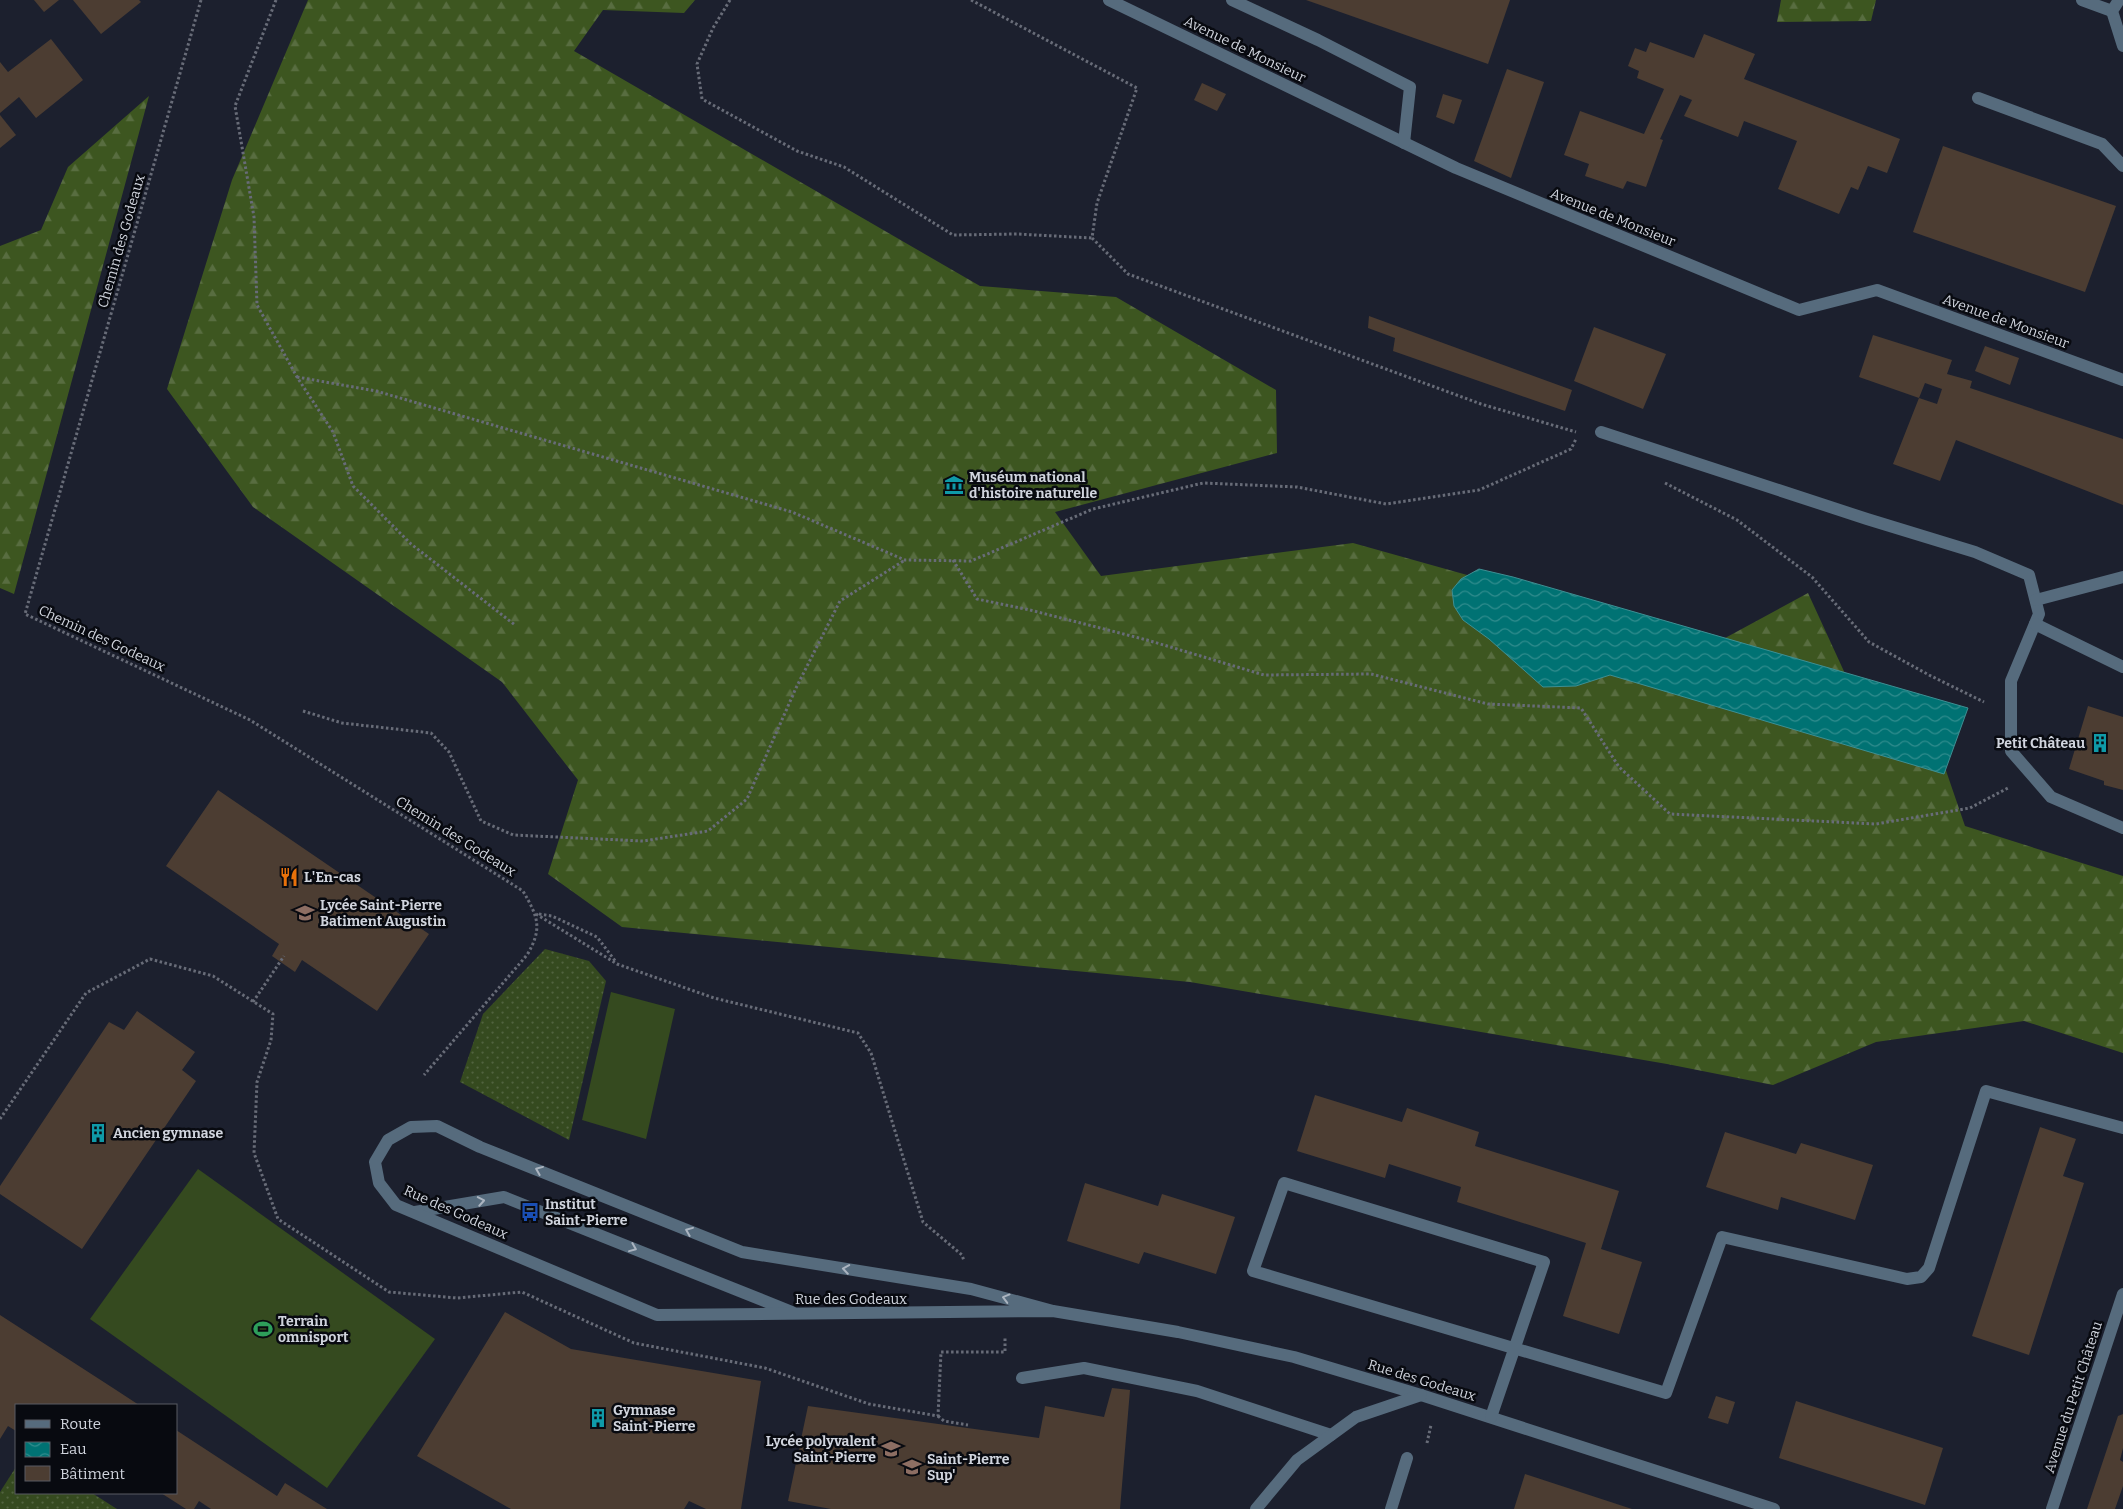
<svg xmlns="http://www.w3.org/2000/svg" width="2123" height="1509" font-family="Bitter,serif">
<defs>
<pattern id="grass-dots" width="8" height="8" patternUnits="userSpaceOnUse" patternTransform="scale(1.25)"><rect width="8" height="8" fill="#354a1f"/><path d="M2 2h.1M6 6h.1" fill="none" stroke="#51633f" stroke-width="1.8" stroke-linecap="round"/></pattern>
<pattern id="forest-firs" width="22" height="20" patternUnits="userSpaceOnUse" patternTransform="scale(1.25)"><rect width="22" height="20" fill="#3d5620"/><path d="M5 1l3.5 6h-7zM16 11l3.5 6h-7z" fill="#586d40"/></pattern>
<pattern id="water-waves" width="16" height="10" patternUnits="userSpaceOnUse" patternTransform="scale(1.25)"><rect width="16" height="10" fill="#007273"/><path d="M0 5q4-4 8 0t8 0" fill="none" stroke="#308c8d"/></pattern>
</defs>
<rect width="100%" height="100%" fill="#1c202e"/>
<g fill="url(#grass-dots)">
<polygon points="545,949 589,961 606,981 569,1140 460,1082 483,1014"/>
<polygon points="16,1467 16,1493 92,1493 117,1509 0,1509 0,1492"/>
</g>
<g fill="url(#forest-firs)">
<polygon points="308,0 695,0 684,13 603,10 574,51 980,286 1116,297 1276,390 1277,453 1055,512 1101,576 1353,543 1714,644 1808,593 1853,691 1929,721 1965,826 2123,876 2123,1053 2024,1021 1876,1042 1773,1085 1667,1064 1190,982 622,927 548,874 578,780 502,682 253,507 167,389 232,180"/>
<polygon points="1781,0 1876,0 1871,21 1777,22"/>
<polygon points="149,96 14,594 0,588 0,246 41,230 68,167"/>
</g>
<g fill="#354a1f">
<polygon points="611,992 675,1009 646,1139 582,1120"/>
<polygon points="198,1169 435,1339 327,1488 90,1319"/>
</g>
<polygon fill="url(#water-waves)" stroke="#3e8f93" points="1479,569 1513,577 1968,708 1944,774 1610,675 1576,686 1543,687 1489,639 1463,620 1454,606 1452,590 1461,579"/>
<g fill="#4c3d32" fill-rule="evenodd">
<polygon points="34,0 59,0 44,12"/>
<polygon points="73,0 139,0 141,2 101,34"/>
<polygon points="1306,0 1510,0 1488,64"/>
<polygon points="1704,34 1755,54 1744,79 1900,139 1887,173 1868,166 1858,190 1851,187 1839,214 1778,189 1797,141 1744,121 1738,137 1684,116 1692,100 1680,95 1660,139 1663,140 1646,187 1627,181 1623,189 1585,176 1589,164 1564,155 1580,111 1644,134 1664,89 1637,78 1639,71 1628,66 1635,48 1646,52 1650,42 1694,58"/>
<polygon points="51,39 83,80 36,118 19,97 0,113 0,62 8,72"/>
<polygon points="1507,69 1544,82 1511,178 1474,161"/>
<polygon points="1202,83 1226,94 1217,111 1194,100"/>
<polygon points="1443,94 1462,100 1454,124 1436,117"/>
<polygon points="0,115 16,135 0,148"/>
<polygon points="1943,146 2116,206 2085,292 1913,232"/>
<polygon points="1369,316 1572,390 1565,411 1393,351 1395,338 1368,328"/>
<polygon points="1594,327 1666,354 1643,409 1574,381"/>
<path d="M1873,335L1952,360L1947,374L1972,381L1970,388L2123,439V505L1956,440L1940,481L1893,464L1919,398L1859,377ZM1925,383L1942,389L1937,404L1919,398Z"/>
<polygon points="1985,346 2019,358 2010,385 1975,371"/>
<polygon points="2088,706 2123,717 2123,790 2104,785 2104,781 2069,769"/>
<polygon points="218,790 429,934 377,1011 302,960 295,972 272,956 279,944 166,866"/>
<polygon points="137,1011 195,1052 182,1070 196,1081 82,1249 0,1194 0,1186 109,1022 124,1030"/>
<polygon points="1315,1095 1402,1122 1407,1108 1479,1132 1475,1146 1619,1191 1601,1249 1642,1262 1619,1334 1563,1316 1586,1243 1457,1202 1461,1187 1389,1164 1385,1178 1297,1151"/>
<polygon points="2040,1127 2076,1139 2063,1176 2084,1183 2029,1355 1972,1336"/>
<polygon points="1725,1132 1796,1154 1801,1143 1873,1165 1855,1220 1781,1197 1778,1210 1706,1187"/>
<polygon points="1085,1183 1158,1206 1162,1194 1235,1217 1216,1274 1144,1252 1139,1264 1067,1241"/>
<polygon points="505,1312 571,1349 761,1381 741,1509 706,1509 689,1501 684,1509 511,1509 417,1456"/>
<polygon points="0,1315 113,1388 139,1405 16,1405 16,1431 8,1426 0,1439"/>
<polygon points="1112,1388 1130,1390 1120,1509 831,1509 788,1501 808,1406 1039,1438 1045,1406 1104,1417"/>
<polygon points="1716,1396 1735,1402 1728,1424 1708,1418"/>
<polygon points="1796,1401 1943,1448 1925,1505 1779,1458"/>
<polygon points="2123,1414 2123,1448 2120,1460 2123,1462 2123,1486 2115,1509 2087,1509 2118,1416"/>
<polygon points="176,1430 277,1496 285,1483 327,1509 211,1509 199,1501 194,1509 186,1509 161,1493 176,1493"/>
<polygon points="1525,1474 1632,1509 1514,1509"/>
</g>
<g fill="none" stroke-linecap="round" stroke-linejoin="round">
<g stroke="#686c78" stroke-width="3" stroke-dasharray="2.5 2.5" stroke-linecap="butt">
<path d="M201,0L25,614L250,720L523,891C538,917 543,928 527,955L424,1075"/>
<polyline points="276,0 235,106 254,217 257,305 297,377 333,432 353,486 411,544 515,625"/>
<polyline points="730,0 713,28 697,64 702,99 797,151 844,167 953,235 1017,234 1092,238"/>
<polyline points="971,0 1137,88 1097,203 1092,238 1128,274 1481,404 1576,432"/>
<polyline points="297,377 376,391 792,512 905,560 971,561 1093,509 1203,483 1297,487 1386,504 1479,490 1571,449 1576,439"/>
<polyline points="1665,483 1737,520 1812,577 1869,642 1929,675 1984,702"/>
<polyline points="953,560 977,599 1030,610 1147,640 1264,675 1371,674 1488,704 1581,708 1619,767 1670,814 1876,824 1970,808 2008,788"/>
<polyline points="303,711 342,723 431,733 449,752 481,821 513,835 643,841 708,831 747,799 796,688 840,601 905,560"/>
<polyline points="536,914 617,964 714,998 858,1033 871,1053 923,1222 962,1255 964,1261"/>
<polyline points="539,914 552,916 597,937 616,962"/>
<polyline points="253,1002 284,956"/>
<polyline points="0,1119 86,993 150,959 213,976 273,1014 271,1040 257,1082 254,1153 278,1219 389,1292 457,1298 522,1292 634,1343 765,1368 869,1404 938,1416 941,1352 1005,1352 1005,1338"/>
<polyline points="938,1416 944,1421 968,1425"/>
<polyline points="1427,1443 1431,1425"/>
</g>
<g stroke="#566b7d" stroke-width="12">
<polyline points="1109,0 1456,168 1799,310 1877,290 2123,380"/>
<polyline points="1232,0 1318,40 1410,87 1404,143"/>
<polyline points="2082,0 2112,11"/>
<polyline points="2119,0 2112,11 2123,46"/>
<polyline points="1978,98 2102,144 2123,166"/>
<polyline points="1601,432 1867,519 1975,552 2029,575 2039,614 2011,681 2011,751 2051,797 2123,828"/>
<polyline points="2036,600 2123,577"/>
<polyline points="2035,624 2123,667"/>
<polyline points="415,1212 504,1197 792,1312"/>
<polyline points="1053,1311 657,1315 396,1205 379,1183 375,1162 388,1140 411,1127 437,1126 480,1147 742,1252 971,1289 1053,1311 1178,1332 1294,1357 1421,1395 1774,1509"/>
<polyline points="1022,1378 1084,1368 1197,1391 1331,1435"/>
<polyline points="1491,1417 1544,1262 1284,1183 1253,1271 1666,1393 1722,1237 1907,1279 1921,1277 1929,1268 1986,1091 2123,1128"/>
<polyline points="1256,1509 1297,1460 1356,1417 1421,1395"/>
<polyline points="1391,1509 1407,1458"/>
<polyline points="2052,1509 2123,1294"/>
</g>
</g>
<defs><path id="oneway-chevron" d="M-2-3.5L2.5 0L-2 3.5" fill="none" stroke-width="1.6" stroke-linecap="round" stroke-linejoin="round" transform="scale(1.25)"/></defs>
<g stroke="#abb4c0">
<use href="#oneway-chevron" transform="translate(539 1170) rotate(-158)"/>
<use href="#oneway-chevron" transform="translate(481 1201) rotate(-10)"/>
<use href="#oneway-chevron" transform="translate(689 1231) rotate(-158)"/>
<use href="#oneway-chevron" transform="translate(633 1248) rotate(22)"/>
<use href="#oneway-chevron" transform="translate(846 1269) rotate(-171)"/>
<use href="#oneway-chevron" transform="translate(1006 1298) rotate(-165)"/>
</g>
<defs>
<g id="museum-bare" transform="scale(1.5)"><path d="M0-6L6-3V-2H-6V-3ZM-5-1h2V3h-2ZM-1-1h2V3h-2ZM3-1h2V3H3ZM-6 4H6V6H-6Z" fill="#0f9aa8" stroke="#080a10" stroke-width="2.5" paint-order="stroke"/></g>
<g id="building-bare" transform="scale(1.5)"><path d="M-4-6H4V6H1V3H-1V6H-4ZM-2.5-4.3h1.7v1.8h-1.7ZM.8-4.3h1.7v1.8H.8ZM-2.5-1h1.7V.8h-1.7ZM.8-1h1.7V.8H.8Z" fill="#0f9aa8" stroke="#080a10" stroke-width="2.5" paint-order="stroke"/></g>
<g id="restaurant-bare" transform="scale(1.5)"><path d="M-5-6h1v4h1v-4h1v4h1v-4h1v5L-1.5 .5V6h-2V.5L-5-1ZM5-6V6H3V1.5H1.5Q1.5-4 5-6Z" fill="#e8710a" stroke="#080a10" stroke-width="2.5" paint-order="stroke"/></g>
<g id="school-bare" transform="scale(1.5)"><path d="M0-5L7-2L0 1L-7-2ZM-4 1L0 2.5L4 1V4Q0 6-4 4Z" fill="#8d6e63" stroke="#080a10" stroke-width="2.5" paint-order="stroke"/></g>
<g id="bus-bare" transform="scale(1.5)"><path d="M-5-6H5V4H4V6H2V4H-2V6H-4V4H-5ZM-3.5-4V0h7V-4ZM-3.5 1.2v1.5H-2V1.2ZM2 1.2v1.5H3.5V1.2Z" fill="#1a4fb4" stroke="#080a10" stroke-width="2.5" paint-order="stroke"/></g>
<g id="stadium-bare" transform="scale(1.5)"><path d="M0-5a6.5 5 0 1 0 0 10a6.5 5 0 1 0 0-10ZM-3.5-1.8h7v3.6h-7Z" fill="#2e9e5b" stroke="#080a10" stroke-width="2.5" paint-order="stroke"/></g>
<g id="university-bare" transform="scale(1.5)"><path d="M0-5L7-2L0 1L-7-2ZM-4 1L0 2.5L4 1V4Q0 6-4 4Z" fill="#8d6e63" stroke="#080a10" stroke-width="2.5" paint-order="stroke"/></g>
</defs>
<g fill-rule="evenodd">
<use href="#museum-bare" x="954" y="485"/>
<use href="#building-bare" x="2100" y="743"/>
<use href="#restaurant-bare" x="289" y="877"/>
<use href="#school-bare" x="305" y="913"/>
<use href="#building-bare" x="98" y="1133"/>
<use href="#bus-bare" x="530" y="1212"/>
<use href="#stadium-bare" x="263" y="1329"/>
<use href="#building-bare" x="598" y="1418"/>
<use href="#school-bare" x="891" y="1449"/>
<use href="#university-bare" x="912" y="1467"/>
</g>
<g text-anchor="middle" stroke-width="5" stroke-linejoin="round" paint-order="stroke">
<g font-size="14" fill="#d0d4dd" stroke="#080a10">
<text transform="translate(1245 49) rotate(26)" y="5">Avenue de Monsieur</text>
<text transform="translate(1613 217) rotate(22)" y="5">Avenue de Monsieur</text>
<text transform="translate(121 241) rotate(-74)" y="5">Chemin des Godeaux</text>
<text transform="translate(2006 321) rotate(20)" y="5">Avenue de Monsieur</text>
<text transform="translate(102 638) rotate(25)" y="5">Chemin des Godeaux</text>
<text transform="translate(456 836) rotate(32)" y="5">Chemin des Godeaux</text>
<text transform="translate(456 1212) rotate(24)" y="5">Rue des Godeaux</text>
<text x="851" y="1304">Rue des Godeaux</text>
<text transform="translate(1422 1380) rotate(17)" y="5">Rue des Godeaux</text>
<text transform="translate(2073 1397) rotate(-72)" y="5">Avenue du Petit Château</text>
</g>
<g font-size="14" font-weight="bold" fill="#d0d4dd" stroke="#080a10" text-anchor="start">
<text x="969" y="482">Muséum national<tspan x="969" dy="16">d'histoire naturelle</tspan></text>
<text x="2085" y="748" text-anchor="end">Petit Château</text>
<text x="304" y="882">L'En-cas</text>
<text x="320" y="910">Lycée Saint-Pierre<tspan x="320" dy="16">Batiment Augustin</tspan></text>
<text x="113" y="1138">Ancien gymnase</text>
<text x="545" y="1209">Institut<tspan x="545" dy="16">Saint-Pierre</tspan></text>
<text x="278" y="1326">Terrain<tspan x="278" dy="16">omnisport</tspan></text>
<text x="613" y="1415">Gymnase<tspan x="613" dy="16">Saint-Pierre</tspan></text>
<text x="876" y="1446" text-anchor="end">Lycée polyvalent<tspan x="876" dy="16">Saint-Pierre</tspan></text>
<text x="927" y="1464">Saint-Pierre<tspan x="927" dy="16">Sup'</tspan></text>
</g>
</g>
<rect x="15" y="1404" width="162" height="90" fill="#080a10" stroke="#585b62"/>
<rect x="25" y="1420" width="25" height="8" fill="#566b7d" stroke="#585b62"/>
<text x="60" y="1429" font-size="15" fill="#d0d4dd">Route</text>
<rect x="25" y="1442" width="25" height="15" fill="url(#water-waves)" stroke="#585b62"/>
<text x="60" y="1454" font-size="15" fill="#d0d4dd">Eau</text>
<rect x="25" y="1466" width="25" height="15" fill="#4c3d32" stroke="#585b62"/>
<text x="60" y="1479" font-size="15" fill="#d0d4dd">Bâtiment</text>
</svg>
